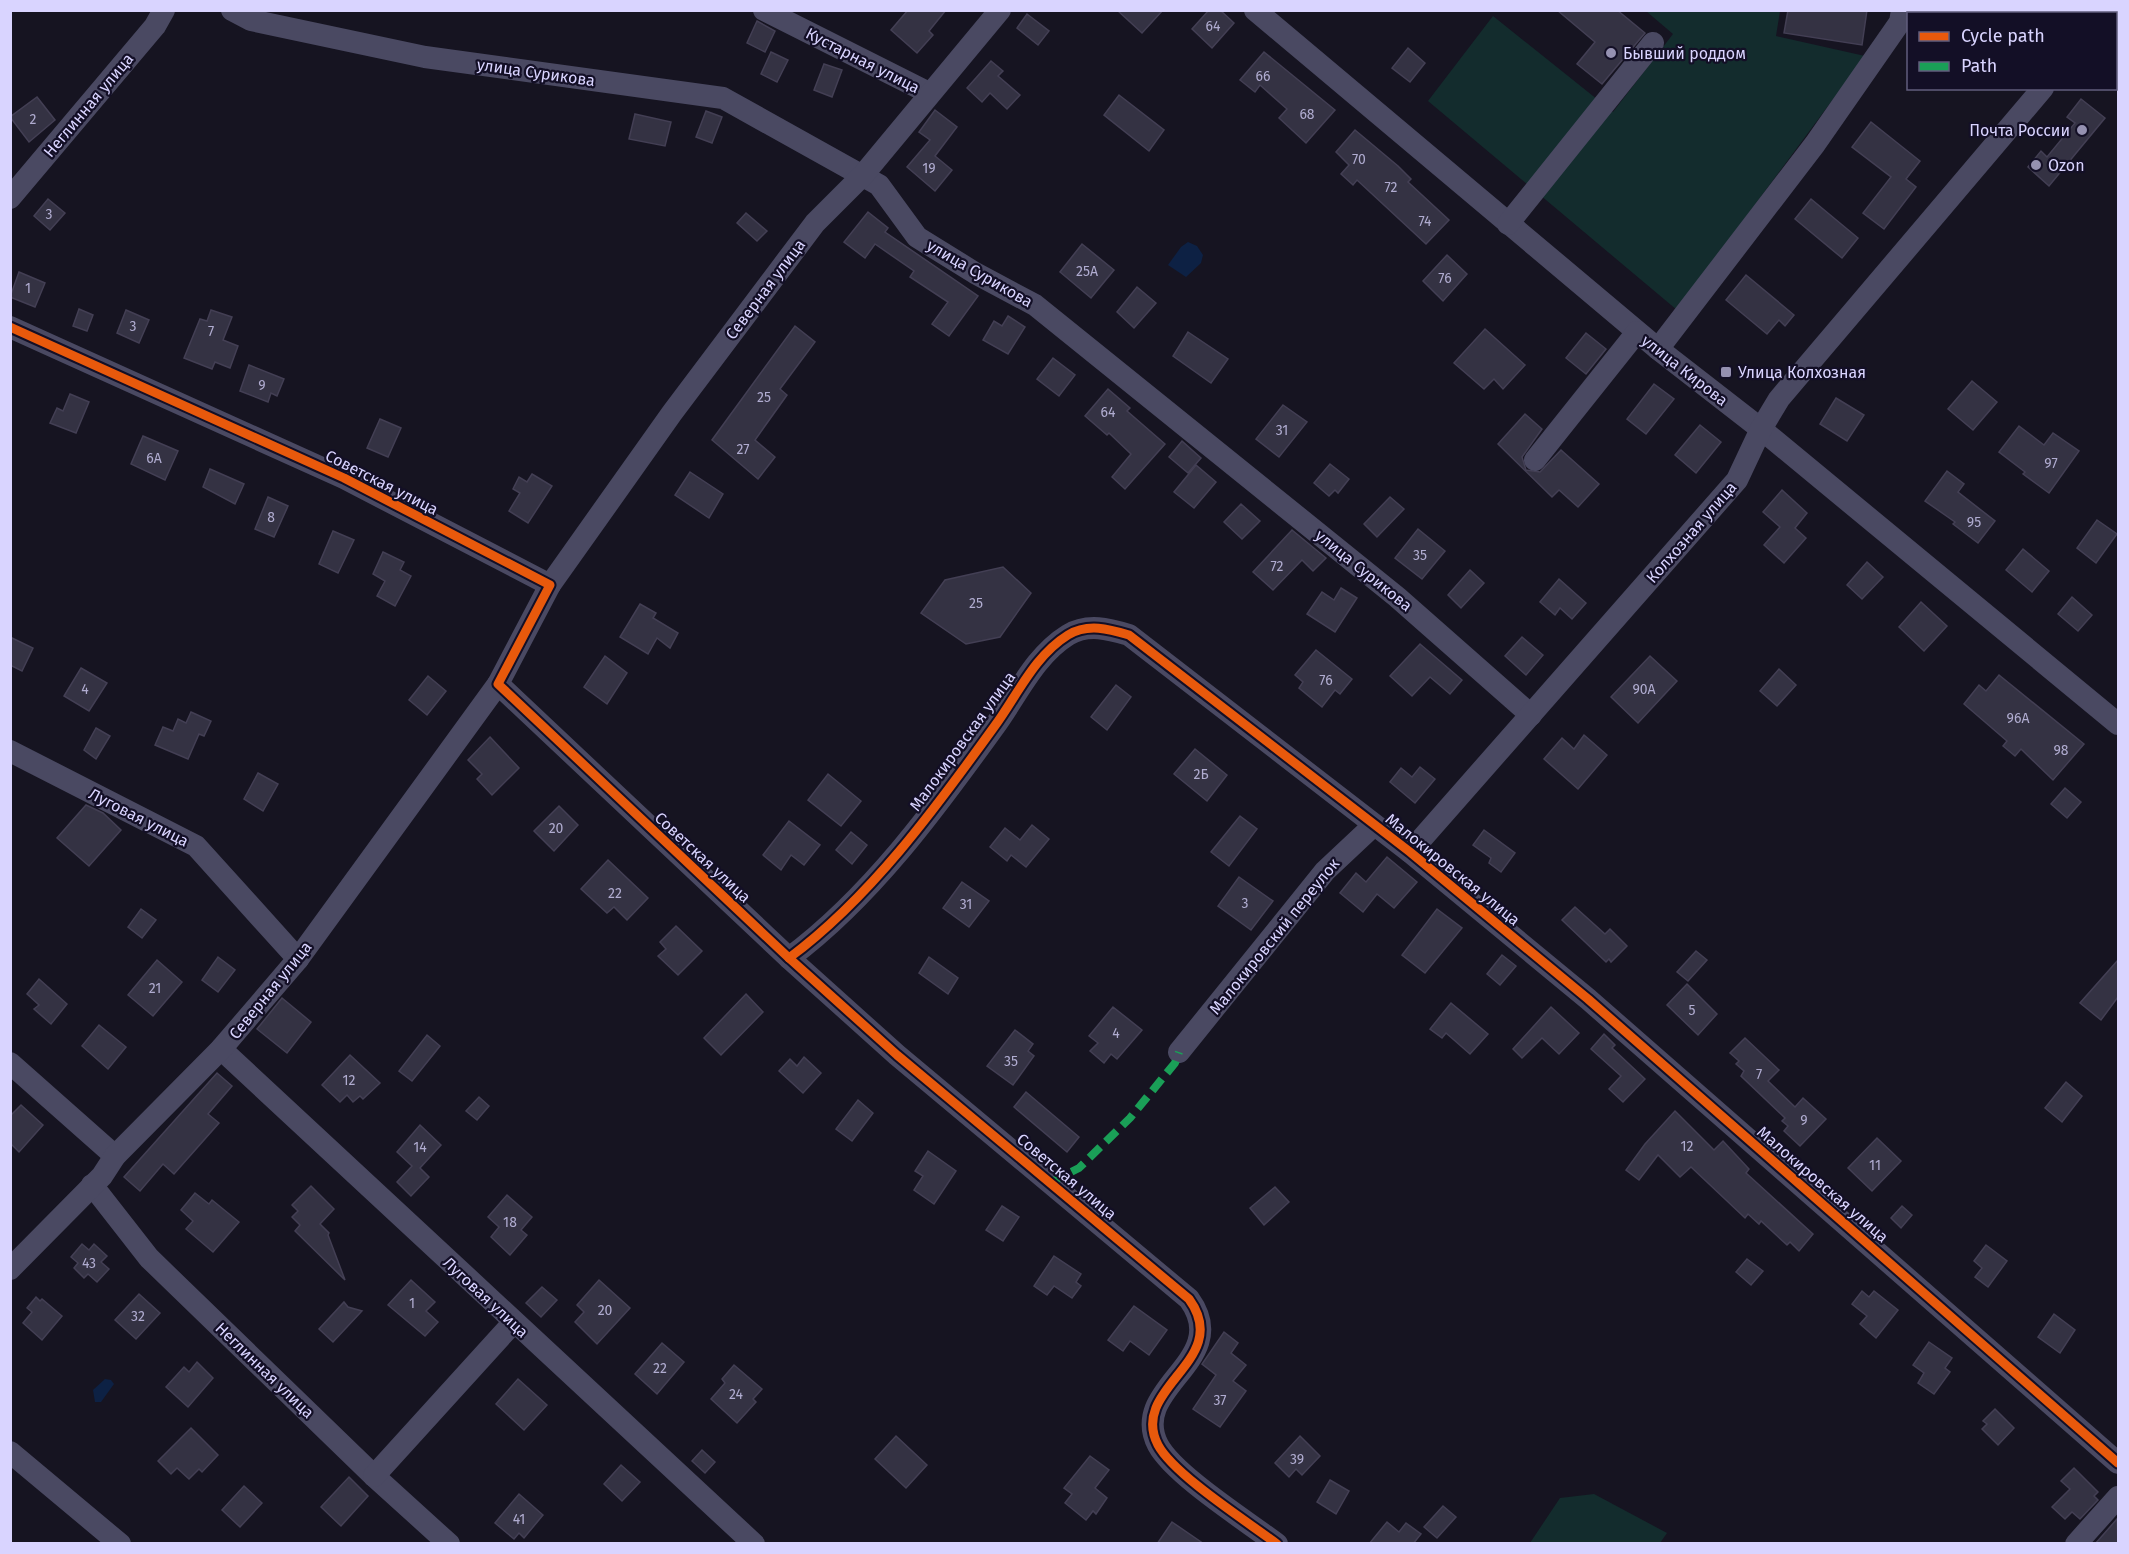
<svg xmlns="http://www.w3.org/2000/svg" width="2129" height="1554" font-family="'Fira Sans',sans-serif">
<rect width="100%" height="100%" fill="#161421"/>
<g fill="#132c2d">
<polygon points="1646,11 1780,11 1776,36 1865,56 1677,310 1428,101 1493,16 1613,112 1673,34"/>
<polygon points="1594,1494 1667,1533 1660,1543 1530,1543 1560,1498"/>
</g>
<g fill="#0d2144">
<polygon points="1188,242 1197,246 1203,255 1201,263 1186,277 1168,265 1181,247"/>
<polygon points="105,1379 111,1380 114,1384 101,1402 95,1402 93,1390"/>
</g>
<g fill="#343243" stroke="#433f54" stroke-width="1.5">
<polygon points="908,10 946,10 929,31 933,35 917,53 891,30"/>
<polygon points="1117,10 1163,10 1142,33"/>
<polygon points="1209,10 1220,10 1234,23 1212,48 1192,29"/>
<polygon points="1557,10 1617,10 1645,33 1602,84 1577,64 1595,42"/>
<polygon points="1788,10 1867,10 1862,45 1784,33"/>
<polygon points="1027,14 1049,31 1038,45 1017,28"/>
<polygon points="757,21 775,31 765,52 747,43"/>
<polygon points="1408,48 1425,63 1410,82 1392,68"/>
<polygon points="771,52 788,60 777,82 761,74"/>
<polygon points="1264,52 1335,110 1306,143 1279,118 1287,109 1260,85 1255,92 1240,80"/>
<polygon points="991,61 1003,71 998,76 1020,95 1007,109 990,93 982,102 967,88"/>
<polygon points="824,64 842,70 832,97 814,90"/>
<polygon points="1119,95 1164,130 1149,151 1104,115"/>
<polygon points="37,97 55,120 29,142 10,117"/>
<polygon points="2081,99 2105,118 2049,186 2028,167 2041,151 2047,157 2075,123 2067,117"/>
<polygon points="935,110 957,127 935,156 952,170 935,191 907,167 930,140 919,132"/>
<polygon points="706,111 722,117 712,143 696,137"/>
<polygon points="635,114 671,122 665,146 629,139"/>
<polygon points="1871,122 1920,161 1906,179 1916,187 1884,229 1863,213 1891,177 1852,147"/>
<polygon points="1355,130 1398,166 1411,179 1408,182 1449,220 1426,244 1357,180 1353,185 1341,174 1349,165 1336,152"/>
<polygon points="48,199 65,213 50,230 34,216"/>
<polygon points="1811,199 1858,238 1842,258 1795,219"/>
<polygon points="868,212 888,228 885,232 978,296 949,336 932,324 948,302 910,277 914,271 875,244 865,258 844,242"/>
<polygon points="746,213 767,231 757,241 737,223"/>
<polygon points="1082,244 1114,270 1091,298 1060,272"/>
<polygon points="1447,255 1467,274 1443,301 1423,281"/>
<polygon points="19,272 45,283 35,307 10,297"/>
<polygon points="1746,275 1794,315 1785,326 1779,320 1767,334 1726,300"/>
<polygon points="1137,287 1156,303 1134,328 1117,312"/>
<polygon points="79,309 93,315 87,331 73,326"/>
<polygon points="126,310 149,320 139,343 117,333"/>
<polygon points="211,310 232,317 223,340 238,346 230,368 215,362 212,369 184,358 200,319 207,321"/>
<polygon points="1008,316 1025,327 1008,354 983,340 994,321 1002,326"/>
<polygon points="795,326 815,342 780,389 787,395 755,440 775,457 758,479 712,440"/>
<polygon points="1485,329 1525,365 1503,389 1494,379 1484,389 1454,363"/>
<polygon points="1188,332 1228,359 1211,383 1173,356"/>
<polygon points="1586,333 1606,349 1586,374 1566,358"/>
<polygon points="1053,358 1075,375 1059,396 1037,379"/>
<polygon points="249,365 284,379 277,396 271,393 268,402 240,391"/>
<polygon points="1972,381 1997,402 1973,430 1948,409"/>
<polygon points="1654,384 1674,399 1646,434 1627,419"/>
<polygon points="1108,389 1130,408 1127,411 1165,444 1125,489 1112,477 1131,454 1109,433 1107,435 1085,416"/>
<polygon points="70,394 89,402 76,433 50,423 57,408 63,411"/>
<polygon points="1836,398 1864,415 1847,441 1820,424"/>
<polygon points="1283,405 1307,422 1279,457 1256,439"/>
<polygon points="1525,414 1542,429 1522,457 1526,470 1540,472 1561,450 1599,484 1578,507 1559,490 1552,497 1498,444"/>
<polygon points="380,419 401,428 388,457 367,448"/>
<polygon points="1700,425 1721,442 1696,473 1675,455"/>
<polygon points="2019,426 2044,445 2053,433 2079,451 2049,493 2023,474 2025,472 1999,452"/>
<polygon points="143,436 178,451 165,480 131,464"/>
<polygon points="1182,441 1201,458 1188,473 1169,457"/>
<polygon points="1330,464 1349,479 1338,493 1335,490 1329,496 1314,483"/>
<polygon points="1196,465 1216,482 1194,508 1174,492"/>
<polygon points="210,469 244,484 235,504 203,487"/>
<polygon points="1947,471 1964,484 1958,492 1995,521 1978,543 1953,524 1955,522 1925,501"/>
<polygon points="690,472 723,494 709,518 675,495"/>
<polygon points="532,474 552,486 528,523 509,511 520,493 513,489 519,477 527,482"/>
<polygon points="1782,490 1807,513 1795,528 1806,538 1784,563 1764,545 1780,527 1763,512"/>
<polygon points="268,497 288,506 274,537 255,529"/>
<polygon points="1390,497 1404,509 1377,537 1364,524"/>
<polygon points="1241,504 1260,521 1242,539 1224,522"/>
<polygon points="2097,520 2117,534 2096,563 2077,548"/>
<polygon points="1418,529 1445,551 1422,579 1395,558"/>
<polygon points="1292,530 1326,558 1313,571 1302,560 1273,590 1253,572"/>
<polygon points="333,531 354,540 338,573 319,564"/>
<polygon points="2023,549 2049,571 2032,592 2006,570"/>
<polygon points="383,552 404,562 400,570 411,576 395,606 377,596 385,581 373,574"/>
<polygon points="1867,562 1883,577 1862,599 1847,585"/>
<polygon points="1003,567 1031,593 1000,637 966,644 921,613 945,580"/>
<polygon points="1470,570 1484,583 1461,608 1448,595"/>
<polygon points="1559,579 1586,603 1572,619 1560,608 1555,615 1540,602"/>
<polygon points="1341,588 1357,598 1335,632 1307,614 1322,592 1334,600"/>
<polygon points="2072,597 2092,615 2078,631 2058,614"/>
<polygon points="1921,602 1947,626 1924,651 1899,627"/>
<polygon points="640,604 656,613 653,618 678,633 670,648 657,638 648,654 620,637"/>
<polygon points="10,637 33,648 22,671 10,665"/>
<polygon points="1522,637 1543,655 1526,675 1505,656"/>
<polygon points="1420,644 1462,680 1450,694 1430,677 1412,696 1390,676"/>
<polygon points="1316,650 1352,679 1340,694 1335,690 1322,707 1299,688 1303,682 1295,675"/>
<polygon points="605,656 627,673 607,704 584,687"/>
<polygon points="1650,656 1677,681 1638,723 1611,697"/>
<polygon points="81,668 107,683 89,711 64,696"/>
<polygon points="1779,669 1796,685 1777,706 1760,691"/>
<polygon points="1999,675 2084,744 2053,780 2021,749 2015,756 2003,746 2007,741 1964,704 1979,685 1986,691"/>
<polygon points="428,676 446,691 427,715 409,700"/>
<polygon points="1116,685 1131,697 1107,730 1091,717"/>
<polygon points="191,712 211,721 204,736 199,734 188,759 155,745 163,727 173,731 178,719 186,723"/>
<polygon points="96,728 110,736 96,759 84,750"/>
<polygon points="1584,735 1607,755 1578,789 1544,759 1562,738 1574,749"/>
<polygon points="490,737 519,768 492,795 477,779 482,774 468,760"/>
<polygon points="1195,749 1227,775 1207,801 1174,774"/>
<polygon points="1420,767 1435,779 1415,803 1390,782 1401,768 1412,777"/>
<polygon points="258,773 278,784 263,811 244,799"/>
<polygon points="828,774 861,801 841,826 808,800"/>
<polygon points="2065,788 2081,802 2067,818 2051,804"/>
<polygon points="86,805 103,813 121,830 89,866 57,838"/>
<polygon points="559,806 578,825 554,851 534,831"/>
<polygon points="1240,816 1257,829 1229,866 1211,852"/>
<polygon points="789,821 820,845 804,865 791,855 781,870 763,855"/>
<polygon points="1032,825 1049,839 1026,867 1011,855 1007,861 990,847 1005,828 1020,840"/>
<polygon points="1484,830 1515,853 1501,872 1489,863 1491,858 1473,845"/>
<polygon points="851,832 867,845 852,864 836,850"/>
<polygon points="1387,857 1417,882 1394,908 1377,894 1363,912 1340,893 1356,873 1366,882"/>
<polygon points="608,860 648,898 627,920 614,907 607,913 581,889"/>
<polygon points="1239,877 1273,901 1251,930 1218,906"/>
<polygon points="962,882 989,901 969,927 943,908"/>
<polygon points="1575,907 1605,934 1610,929 1627,946 1611,962 1609,959 1606,962 1562,920"/>
<polygon points="141,909 156,920 142,938 128,927"/>
<polygon points="1437,909 1462,928 1425,973 1402,955"/>
<polygon points="676,926 702,951 678,975 658,956 666,949 660,942"/>
<polygon points="1696,951 1707,960 1688,981 1677,972"/>
<polygon points="1502,955 1516,966 1500,985 1487,974"/>
<polygon points="218,957 235,970 218,992 202,980"/>
<polygon points="929,957 958,978 948,994 919,973"/>
<polygon points="157,960 182,982 153,1016 128,995"/>
<polygon points="2118,960 2118,997 2101,1020 2080,1003"/>
<polygon points="39,979 67,1004 51,1024 34,1009 39,1005 27,994"/>
<polygon points="1687,984 1717,1014 1698,1035 1667,1005"/>
<polygon points="746,994 763,1012 721,1055 704,1038"/>
<polygon points="282,998 311,1022 287,1053 257,1029"/>
<polygon points="1451,1003 1488,1034 1470,1054 1446,1033 1442,1038 1430,1029"/>
<polygon points="1113,1007 1142,1030 1117,1059 1111,1054 1104,1063 1090,1051 1098,1043 1089,1036"/>
<polygon points="1551,1007 1579,1033 1559,1054 1542,1038 1522,1058 1513,1049"/>
<polygon points="99,1025 126,1047 108,1069 82,1046"/>
<polygon points="1015,1030 1033,1044 1028,1051 1034,1056 1013,1085 987,1066"/>
<polygon points="1604,1034 1615,1045 1612,1048 1645,1079 1623,1102 1609,1089 1621,1076 1591,1049"/>
<polygon points="427,1035 440,1046 412,1081 399,1071"/>
<polygon points="1745,1038 1779,1070 1768,1081 1795,1107 1803,1098 1826,1119 1800,1146 1784,1131 1788,1126 1782,1121 1785,1118 1741,1076 1744,1071 1736,1064 1739,1061 1730,1053"/>
<polygon points="350,1055 380,1083 363,1099 360,1096 353,1102 347,1095 340,1102 322,1085"/>
<polygon points="804,1057 821,1073 803,1093 779,1071 790,1059 797,1066"/>
<polygon points="217,1073 232,1086 208,1114 219,1123 174,1174 163,1164 140,1191 124,1177"/>
<polygon points="2066,1082 2082,1096 2062,1122 2045,1108"/>
<polygon points="1026,1092 1079,1137 1067,1152 1014,1107"/>
<polygon points="479,1097 489,1106 477,1120 466,1111"/>
<polygon points="858,1100 873,1113 852,1141 836,1129"/>
<polygon points="21,1105 43,1125 19,1152 10,1143 10,1116"/>
<polygon points="1675,1111 1714,1150 1723,1141 1749,1169 1746,1173 1813,1234 1799,1251 1790,1242 1787,1245 1761,1221 1759,1224 1748,1214 1745,1218 1691,1167 1680,1177 1658,1155 1639,1180 1626,1170 1645,1144"/>
<polygon points="420,1125 441,1145 420,1168 429,1177 411,1196 397,1182 412,1166 397,1152"/>
<polygon points="1877,1138 1901,1161 1872,1191 1848,1168"/>
<polygon points="928,1151 956,1171 934,1204 914,1190 923,1176 915,1171"/>
<polygon points="311,1186 334,1209 320,1224 329,1233 328,1235 345,1280 295,1231 300,1225 292,1217 298,1211 292,1205"/>
<polygon points="1275,1187 1289,1202 1264,1225 1250,1208"/>
<polygon points="195,1193 209,1204 212,1200 239,1222 213,1252 186,1229 193,1221 181,1210"/>
<polygon points="507,1195 532,1217 521,1230 527,1235 510,1255 491,1237 499,1227 488,1217"/>
<polygon points="1002,1206 1019,1217 1003,1241 986,1230"/>
<polygon points="1902,1206 1912,1215 1901,1228 1891,1218"/>
<polygon points="82,1244 89,1250 94,1244 107,1256 101,1262 109,1269 97,1282 88,1274 84,1278 74,1268 78,1263 71,1257"/>
<polygon points="1986,1245 2007,1261 1988,1287 1975,1277 1982,1268 1974,1261"/>
<polygon points="1054,1256 1081,1274 1076,1282 1081,1286 1072,1298 1054,1286 1047,1295 1034,1286"/>
<polygon points="1747,1259 1763,1271 1751,1285 1736,1272"/>
<polygon points="411,1280 435,1302 426,1311 438,1322 425,1336 388,1305"/>
<polygon points="599,1280 630,1308 597,1344 575,1322 584,1312 577,1305"/>
<polygon points="542,1287 557,1300 541,1317 526,1303"/>
<polygon points="1862,1291 1869,1297 1874,1291 1898,1310 1876,1338 1860,1324 1867,1316 1852,1304"/>
<polygon points="139,1294 160,1313 136,1339 115,1320"/>
<polygon points="36,1297 40,1301 42,1299 62,1316 42,1340 23,1323 32,1312 27,1308"/>
<polygon points="344,1302 348,1307 362,1311 333,1342 319,1329"/>
<polygon points="1134,1306 1167,1330 1149,1355 1130,1341 1123,1351 1108,1340"/>
<polygon points="2054,1314 2075,1330 2060,1353 2038,1337"/>
<polygon points="1224,1332 1238,1343 1231,1353 1246,1365 1233,1381 1246,1391 1220,1427 1193,1409 1216,1375 1202,1364"/>
<polygon points="1929,1342 1952,1358 1945,1368 1950,1372 1934,1394 1918,1383 1924,1373 1913,1365"/>
<polygon points="662,1343 684,1362 657,1394 635,1374"/>
<polygon points="197,1362 213,1378 188,1407 166,1387 184,1367 189,1372"/>
<polygon points="734,1365 762,1389 753,1399 756,1402 737,1423 711,1399 725,1383 722,1379"/>
<polygon points="518,1379 547,1405 524,1430 496,1404"/>
<polygon points="1995,1409 2014,1428 1998,1445 1982,1429 1987,1424 1983,1421"/>
<polygon points="191,1428 218,1455 202,1472 199,1469 189,1479 177,1468 171,1474 158,1461"/>
<polygon points="896,1436 927,1465 906,1488 875,1459"/>
<polygon points="1300,1436 1320,1456 1302,1475 1296,1469 1289,1477 1275,1463"/>
<polygon points="702,1450 715,1462 705,1473 692,1461"/>
<polygon points="1090,1456 1109,1470 1095,1488 1107,1498 1096,1514 1093,1511 1086,1520 1065,1503 1072,1494 1064,1488"/>
<polygon points="621,1465 640,1482 622,1501 604,1484"/>
<polygon points="2074,1468 2098,1492 2094,1496 2098,1500 2080,1519 2072,1512 2065,1519 2052,1507 2070,1489 2061,1481"/>
<polygon points="349,1477 368,1496 341,1526 321,1507"/>
<polygon points="1330,1480 1349,1491 1336,1514 1317,1502"/>
<polygon points="244,1486 262,1503 240,1527 222,1510"/>
<polygon points="519,1494 543,1515 524,1538 519,1533 514,1539 495,1523"/>
<polygon points="1443,1506 1456,1517 1437,1538 1424,1527"/>
<polygon points="2117,1519 2118,1544 2095,1544"/>
<polygon points="1172,1522 1204,1544 1157,1544"/>
<polygon points="1387,1522 1399,1532 1406,1523 1421,1534 1413,1544 1369,1544"/>
</g>
<g fill="none" stroke-linecap="round" stroke-linejoin="round">
<g stroke="#4a4962" stroke-width="22">
<polyline points="232,10 251,20 425,57 723,98 879,185 917,237 975,273 1035,305 1397,597 1531,715"/>
<polyline points="764,10 929,93"/>
<polyline points="1255,10 1658,349 1761,429 2118,724"/>
<polyline points="1989,14 1996,10"/>
<polyline points="2107,14 2109,10"/>
<polyline points="10,198 155,26 164,10"/>
<polyline points="1508,224 1653,43"/>
<path d="M10,327L344,478L550,585L498,684L789,958L897,1055L1189,1299C1234,1361 1128,1387 1158,1445C1174,1475 1248,1522 1277,1544"/>
<polyline points="1658,349 1815,144 1900,22 1902,10"/>
<polyline points="1535,460 1637,332"/>
<polyline points="550,585 672,413 815,223 863,175 1000,10"/>
<polyline points="10,751 196,846 298,959"/>
<polyline points="1410,852 1737,480 1761,429 1779,399 2043,88"/>
<path d="M789,958C870,898 935,809 994,727C1017,696 1034,656 1068,635C1088,623 1109,629 1129,635L1410,852L1588,999L2118,1463"/>
<polyline points="221,1049 754,1544"/>
<polyline points="1179,1052 1325,871 1374,825"/>
<polyline points="10,1063 115,1156"/>
<polyline points="92,1185 149,1258 374,1476 449,1544"/>
<polyline points="10,1269 102,1176 115,1156 221,1049 298,959 498,684"/>
<polyline points="10,1452 120,1544"/>
<polyline points="374,1476 513,1323"/>
<polyline points="2076,1544 2118,1497"/>
</g>
<polyline stroke="#1a9f57" stroke-width="8" stroke-dasharray="15 8" stroke-linecap="butt" points="1051,1182 1079,1168 1130,1118 1175,1063 1179,1052"/>
<g stroke="#130f26" stroke-width="13">
<g id="cycleway">
<path d="M10,327L344,478L550,585L498,684L789,958L897,1055L1189,1299C1234,1361 1128,1387 1158,1445C1174,1475 1248,1522 1277,1544"/>
<path d="M789,958C870,898 935,809 994,727C1017,696 1034,656 1068,635C1088,623 1109,629 1129,635L1410,852L1588,999L2118,1463"/>
</g>
</g>
<use href="#cycleway" stroke="#e8590c" stroke-width="9"/>
</g>
<g fill="#9591b1" stroke="#130f26" stroke-width="2">
<circle cx="1611" cy="53" r="6"/>
<circle cx="2082" cy="130" r="6"/>
<circle cx="2036" cy="165" r="6"/>
<rect x="1720" y="366" width="12" height="12" rx="3"/>
</g>
<g text-anchor="middle" stroke-width="4.5" stroke-linejoin="round" paint-order="stroke">
<g font-size="14" fill="#b0acd0">
<text x="1213" y="31">64</text>
<text x="1263" y="81">66</text>
<text x="1307" y="119">68</text>
<text x="33" y="124">2</text>
<text x="1359" y="164">70</text>
<text x="929" y="173">19</text>
<text x="1391" y="192">72</text>
<text x="49" y="219">3</text>
<text x="1425" y="226">74</text>
<text x="1087" y="276">25А</text>
<text x="1445" y="283">76</text>
<text x="28" y="293">1</text>
<text x="133" y="331">3</text>
<text x="211" y="336">7</text>
<text x="262" y="390">9</text>
<text x="764" y="402">25</text>
<text x="1108" y="417">64</text>
<text x="1282" y="435">31</text>
<text x="743" y="454">27</text>
<text x="154" y="463">6А</text>
<text x="2051" y="468">97</text>
<text x="271" y="522">8</text>
<text x="1974" y="527">95</text>
<text x="1420" y="560">35</text>
<text x="1277" y="571">72</text>
<text x="976" y="608">25</text>
<text x="1326" y="685">76</text>
<text x="85" y="694">4</text>
<text x="1644" y="694">90А</text>
<text x="2018" y="723">96А</text>
<text x="2061" y="755">98</text>
<text x="1201" y="779">2Б</text>
<text x="556" y="833">20</text>
<text x="615" y="898">22</text>
<text x="1245" y="908">3</text>
<text x="966" y="909">31</text>
<text x="155" y="993">21</text>
<text x="1692" y="1015">5</text>
<text x="1116" y="1038">4</text>
<text x="1011" y="1066">35</text>
<text x="1759" y="1079">7</text>
<text x="349" y="1085">12</text>
<text x="1804" y="1125">9</text>
<text x="1687" y="1151">12</text>
<text x="420" y="1152">14</text>
<text x="1875" y="1170">11</text>
<text x="510" y="1227">18</text>
<text x="89" y="1268">43</text>
<text x="412" y="1308">1</text>
<text x="605" y="1315">20</text>
<text x="138" y="1321">32</text>
<text x="660" y="1373">22</text>
<text x="736" y="1399">24</text>
<text x="1220" y="1405">37</text>
<text x="1297" y="1464">39</text>
<text x="519" y="1524">41</text>
</g>
<g font-size="16" fill="#d9d4ff" stroke="#130f26" text-anchor="start">
<text x="1623" y="59">Бывший роддом</text>
<text x="2070" y="136" text-anchor="end">Почта России</text>
<text x="2048" y="171">Ozon</text>
<text x="1738" y="378">Улица Колхозная</text>
</g>
<g font-size="16" fill="#d9d4ff" stroke="#130f26">
<text transform="translate(863 60) rotate(27)" y="6">Кустарная улица</text>
<text transform="translate(536 72) rotate(8)" y="6">улица Сурикова</text>
<text transform="translate(88 105) rotate(-50)" y="6">Неглинная улица</text>
<text transform="translate(980 273) rotate(30)" y="6">улица Сурикова</text>
<text transform="translate(765 289) rotate(-53)" y="6">Северная улица</text>
<text transform="translate(1685 370) rotate(38)" y="6">улица Кирова</text>
<text transform="translate(382 482) rotate(27)" y="6">Советская улица</text>
<text transform="translate(1691 532) rotate(-49)" y="6">Колхозная улица</text>
<text transform="translate(1364 570) rotate(39)" y="6">улица Сурикова</text>
<text transform="translate(962 741) rotate(-54)" y="6">Малокировская улица</text>
<text transform="translate(139 817) rotate(27)" y="6">Луговая улица</text>
<text transform="translate(703 857) rotate(43)" y="6">Советская улица</text>
<text transform="translate(1453 869) rotate(39)" y="6">Малокировская улица</text>
<text transform="translate(1274 936) rotate(-51)" y="6">Малокировский переулок</text>
<text transform="translate(270 990) rotate(-51)" y="6">Северная улица</text>
<text transform="translate(1067 1176) rotate(40)" y="6">Советская улица</text>
<text transform="translate(1823 1184) rotate(41)" y="6">Малокировская улица</text>
<text transform="translate(486 1297) rotate(43)" y="6">Луговая улица</text>
<text transform="translate(265 1370) rotate(44)" y="6">Неглинная улица</text>
</g>
</g>
<rect width="2129" height="1554" fill="none" stroke="#d9d4ff" stroke-width="24"/>
<rect x="1907" y="12" width="210" height="78" fill="#130f26" stroke="#625e7d" stroke-width="1.5"/>
<rect x="1919" y="32" width="30" height="9" fill="#e8590c" stroke="#625e7d" stroke-width="1.5"/>
<text x="1961" y="42" font-size="18" fill="#d9d4ff">Cycle path</text>
<rect x="1919" y="62" width="30" height="9" fill="#1a9f57" stroke="#625e7d" stroke-width="1.5"/>
<text x="1961" y="72" font-size="18" fill="#d9d4ff">Path</text>
</svg>
